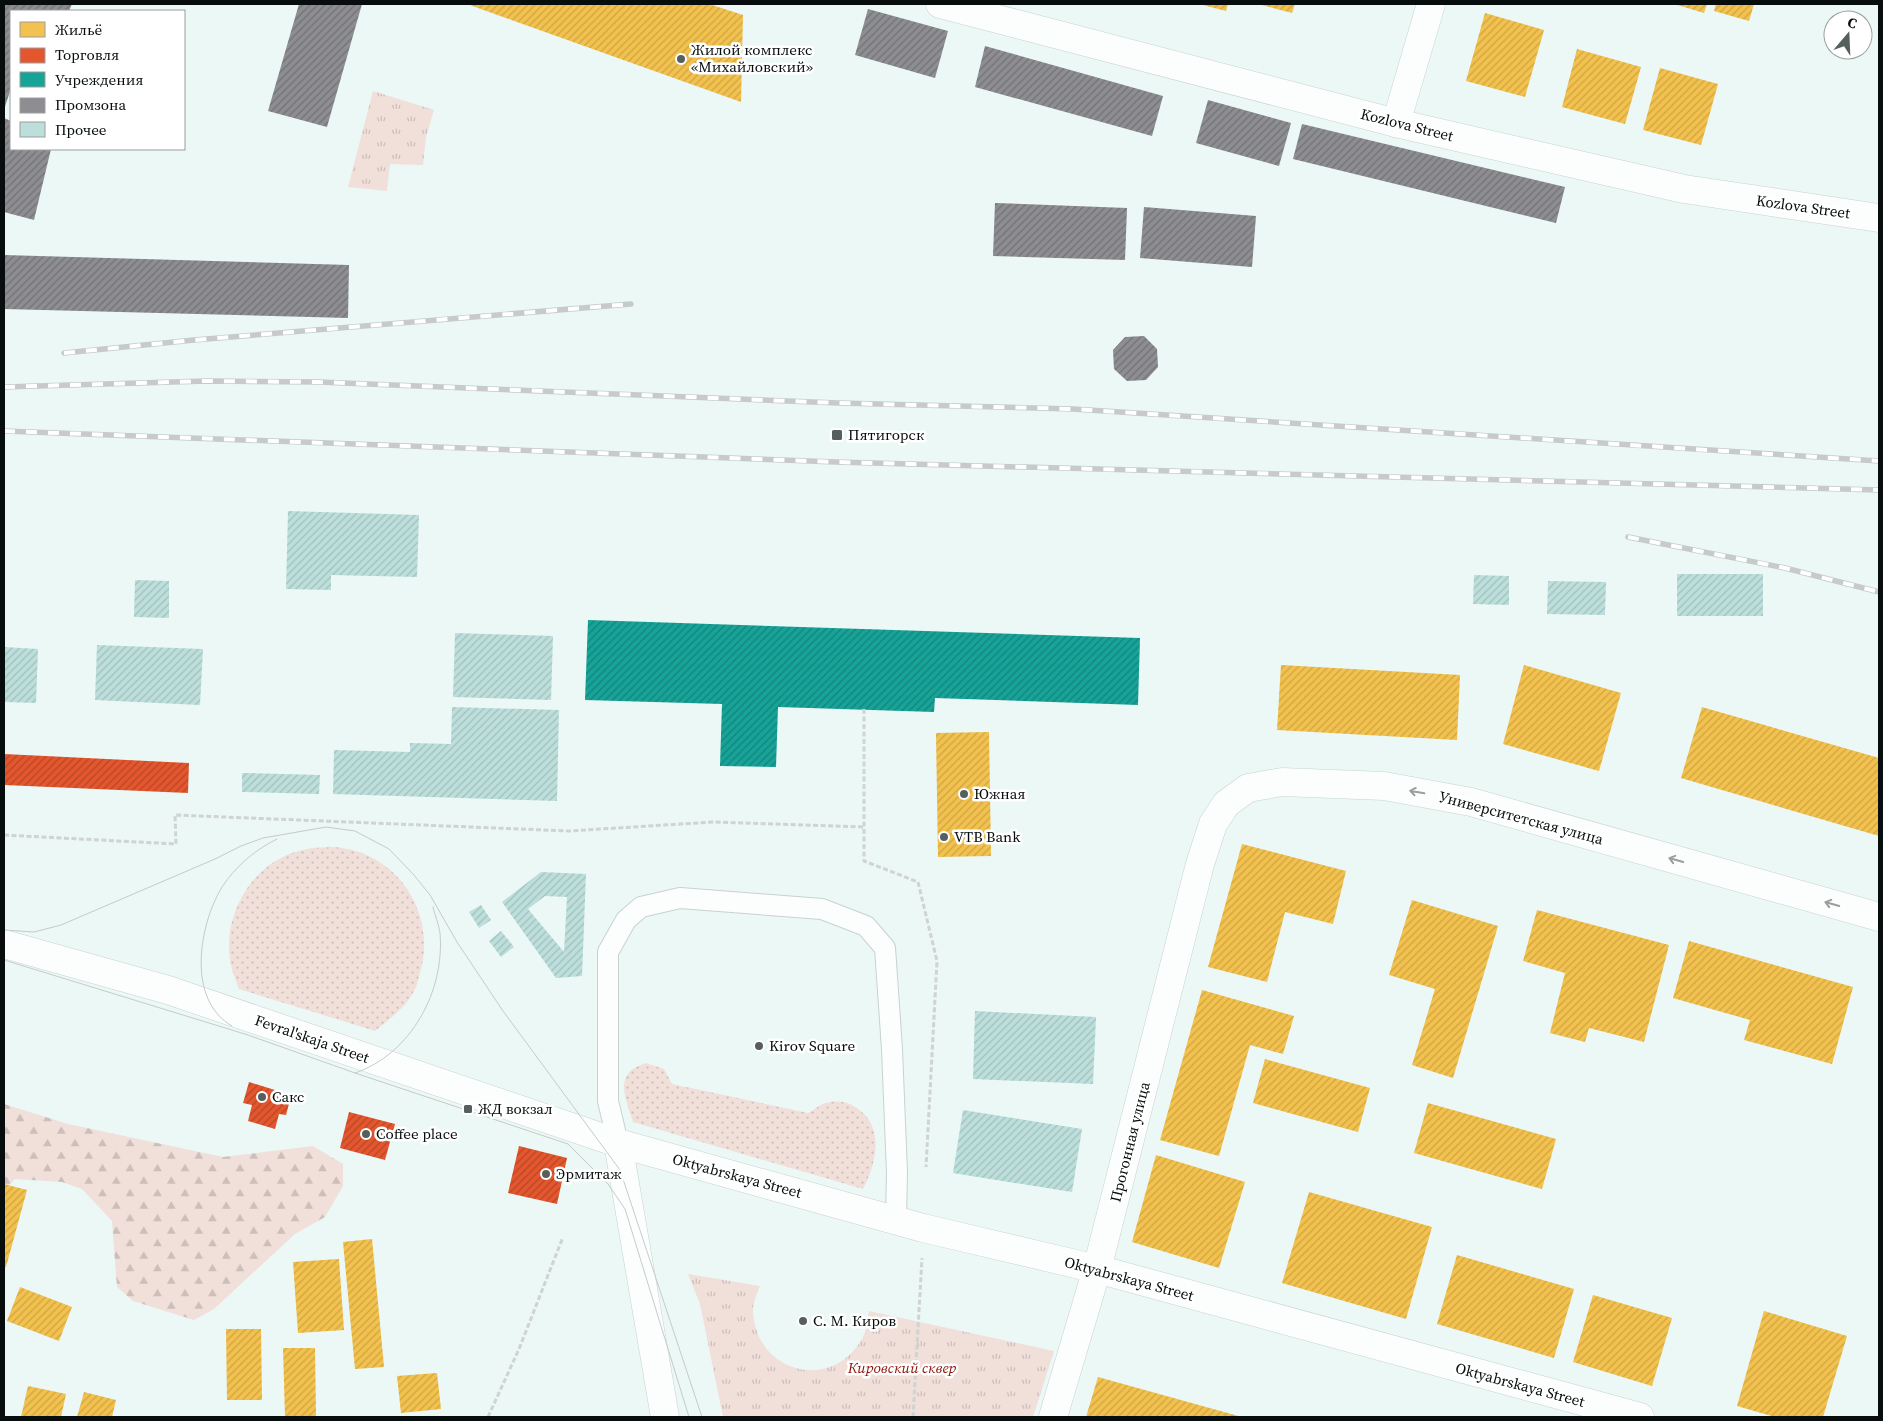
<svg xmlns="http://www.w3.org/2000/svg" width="1883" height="1421" font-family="'Source Serif 4',serif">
<defs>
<pattern id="grass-dots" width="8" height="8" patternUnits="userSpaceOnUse" patternTransform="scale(1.25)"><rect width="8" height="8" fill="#f1dfda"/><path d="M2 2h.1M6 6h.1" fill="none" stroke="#cdbeba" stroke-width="1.8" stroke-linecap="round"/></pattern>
<pattern id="forest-firs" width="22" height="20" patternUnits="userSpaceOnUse" patternTransform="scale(1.25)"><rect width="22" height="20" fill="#f1dfda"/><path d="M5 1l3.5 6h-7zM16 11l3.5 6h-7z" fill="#cdbeba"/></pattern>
<pattern id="park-tufts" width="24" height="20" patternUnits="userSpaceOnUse" patternTransform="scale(1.25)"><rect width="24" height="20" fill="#f1dfda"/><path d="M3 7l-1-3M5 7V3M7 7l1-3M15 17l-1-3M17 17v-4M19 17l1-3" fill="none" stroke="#cdbeba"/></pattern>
<pattern id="homes-hatch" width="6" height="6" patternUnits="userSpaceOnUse" patternTransform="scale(1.25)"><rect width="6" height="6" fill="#f2c14e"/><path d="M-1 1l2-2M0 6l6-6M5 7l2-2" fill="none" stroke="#cea543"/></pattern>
<pattern id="shops-hatch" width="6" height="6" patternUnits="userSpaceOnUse" patternTransform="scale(1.25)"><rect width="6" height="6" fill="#e4572e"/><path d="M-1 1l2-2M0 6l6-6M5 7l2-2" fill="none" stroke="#b74626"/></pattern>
<pattern id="public-hatch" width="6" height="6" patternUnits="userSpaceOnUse" patternTransform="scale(1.25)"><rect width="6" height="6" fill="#17a398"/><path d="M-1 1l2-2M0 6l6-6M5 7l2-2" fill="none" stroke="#13837a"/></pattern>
<pattern id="industry-hatch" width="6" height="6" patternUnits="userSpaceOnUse" patternTransform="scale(1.25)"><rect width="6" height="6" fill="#8d8d92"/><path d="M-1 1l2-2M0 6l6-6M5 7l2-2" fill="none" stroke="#717276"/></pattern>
<pattern id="building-hatch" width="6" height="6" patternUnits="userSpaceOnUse" patternTransform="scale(1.25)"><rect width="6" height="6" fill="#bddfdc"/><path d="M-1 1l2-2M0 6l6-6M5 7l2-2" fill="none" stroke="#a1bebc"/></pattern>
</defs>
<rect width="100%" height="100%" fill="#ebf8f6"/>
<g fill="url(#grass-dots)">
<path d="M312,848C322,848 333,846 342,848C403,857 438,920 419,976C418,981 417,986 414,991C405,1008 390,1019 375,1031L239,989C236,980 231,969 230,960C224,919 246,875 283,857C291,852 303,850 312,848Z"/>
<path d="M646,1063L664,1069L672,1084L808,1113C814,1110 819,1105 825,1103C837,1100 848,1101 858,1109C885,1127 876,1165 863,1189L633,1122C625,1096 613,1073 646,1063Z"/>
</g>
<polygon fill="url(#forest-firs)" points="4,1104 68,1124 223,1157 313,1146 343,1164 343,1186 325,1217 295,1234 214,1309 194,1320 133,1301 117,1287 112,1221 82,1189 62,1182 15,1179 4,1190"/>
<g fill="url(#park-tufts)">
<polygon points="373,91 434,110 426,137 423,165 390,164 387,191 348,187"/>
<path d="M688,1274L760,1286C757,1293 754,1301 753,1308C753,1373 833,1394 863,1337C867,1330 867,1319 869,1311L1054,1351L1033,1417H723L700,1304Z"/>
</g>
<g fill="url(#homes-hatch)">
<polygon points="467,4 709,4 743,15 741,102"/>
<polygon points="1199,4 1228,4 1226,11"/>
<polygon points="1258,4 1295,4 1292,13"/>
<polygon points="1674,4 1707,4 1704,13"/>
<polygon points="1716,4 1754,4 1749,21 1714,11"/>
<polygon points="1485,13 1544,30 1525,97 1466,81"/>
<polygon points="1577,49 1641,67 1625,124 1562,107"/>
<polygon points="1660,68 1718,84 1701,145 1643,130"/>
<polygon points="1281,665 1460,675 1457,740 1277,730"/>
<polygon points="1524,665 1621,693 1599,771 1503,744"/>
<polygon points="1702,707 1879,758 1879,836 1681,778"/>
<polygon points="989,732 991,856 938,857 936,733"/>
<polygon points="1242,844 1346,871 1333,924 1285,912 1267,982 1208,967"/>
<polygon points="1412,900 1498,926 1453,1078 1412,1065 1435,989 1389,975"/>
<polygon points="1537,910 1669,945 1644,1042 1589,1028 1585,1042 1550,1033 1565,973 1523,961"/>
<polygon points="1689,941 1853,987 1832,1064 1744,1040 1750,1020 1673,998"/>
<polygon points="1202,990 1294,1016 1283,1054 1250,1045 1219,1156 1160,1140"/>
<polygon points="1265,1059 1370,1088 1358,1132 1253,1103"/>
<polygon points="1428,1103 1556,1139 1542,1189 1414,1153"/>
<polygon points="1156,1155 1245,1182 1219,1268 1132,1242"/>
<polygon points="4,1184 27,1190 6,1267 4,1267"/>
<polygon points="1309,1192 1432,1227 1406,1319 1282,1283"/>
<polygon points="372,1239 384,1367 355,1369 343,1242"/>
<polygon points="1457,1255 1574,1289 1554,1358 1437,1324"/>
<polygon points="339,1259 344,1330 298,1333 293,1262"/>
<polygon points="20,1287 72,1307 59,1341 7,1321"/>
<polygon points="1593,1295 1672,1318 1652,1386 1573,1362"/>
<polygon points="1764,1311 1847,1336 1823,1417 1775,1417 1737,1406"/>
<polygon points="226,1329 261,1329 262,1400 227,1400"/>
<polygon points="283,1348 315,1348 316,1417 285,1417"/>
<polygon points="437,1373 441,1409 401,1413 397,1376"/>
<polygon points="1098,1377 1242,1417 1086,1417"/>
<polygon points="28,1386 66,1394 61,1417 21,1417"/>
<polygon points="84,1392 116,1400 112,1417 77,1417"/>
</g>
<g fill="url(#shops-hatch)">
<polygon points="4,754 189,763 188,793 4,785"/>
<polygon points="249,1082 275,1090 273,1095 290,1100 286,1115 279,1114 275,1129 248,1121 252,1105 243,1103"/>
<polygon points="349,1112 395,1124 385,1160 340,1148"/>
<polygon points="519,1146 567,1158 557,1204 508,1193"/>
</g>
<polygon fill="url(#public-hatch)" points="588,620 1140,638 1138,705 935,698 934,712 778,707 776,767 720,766 722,704 585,700"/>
<g fill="url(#industry-hatch)">
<polygon points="4,4 72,4 69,11 11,11 11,88 4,110"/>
<polygon points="299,4 362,4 327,127 268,111"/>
<polygon points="868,9 948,31 935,78 855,55"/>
<polygon points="985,46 1163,96 1152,136 975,87"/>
<polygon points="1208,100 1291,123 1279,166 1196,143"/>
<polygon points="4,118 11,121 11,149 51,149 34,220 4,212"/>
<polygon points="1302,124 1565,187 1556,223 1293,159"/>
<polygon points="995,203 1127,208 1125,260 993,256"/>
<polygon points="1144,207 1256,216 1252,267 1140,258"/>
<polygon points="4,255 349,265 348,318 4,309"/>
<polygon points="1144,336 1157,349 1158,367 1146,380 1127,381 1114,369 1113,350 1125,337"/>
</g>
<g fill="url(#building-hatch)" fill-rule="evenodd">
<polygon points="288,511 419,515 417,577 331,575 331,590 286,589"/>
<rect x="1677" y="574" width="86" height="42"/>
<polygon points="1474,575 1509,576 1509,605 1473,604"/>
<polygon points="135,580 169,581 169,618 134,617"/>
<polygon points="1548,581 1606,582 1605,615 1547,614"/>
<polygon points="455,633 553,636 551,700 453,697"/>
<polygon points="97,645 203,649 200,705 95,700"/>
<polygon points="4,647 38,649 36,703 4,702"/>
<polygon points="452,707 559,710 557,801 333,794 334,750 410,752 410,743 451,744"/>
<polygon points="242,773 320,775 319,794 242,792"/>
<path d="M541,872L586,874L582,976L556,978L502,902ZM545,896L567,897L564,952L528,909Z"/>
<polygon points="481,905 491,920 479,928 469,912"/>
<polygon points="501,931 514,947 501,957 489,941"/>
<polygon points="975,1011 1096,1017 1093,1084 973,1079"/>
<polygon points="963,1110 1082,1129 1072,1192 953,1173"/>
</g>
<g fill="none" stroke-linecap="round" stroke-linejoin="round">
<g stroke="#c8d2d0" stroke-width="22">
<polyline id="lane" points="618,1143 608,1101 608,952 626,920 641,907 680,898 822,909 866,926 885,948 892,1049 897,1173 896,1219"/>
</g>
<g stroke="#c8d2d0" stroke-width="29">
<g id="street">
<polyline points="1396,123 1431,4"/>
<polyline points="4,944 168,990 618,1143 665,1417"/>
<polyline points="1053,1417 1097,1269 1200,864 1213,824 1226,804 1248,788 1282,782 1384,786 1471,802 1879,917"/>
</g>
</g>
<g stroke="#c8d2d0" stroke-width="29">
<g id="secondary">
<polyline points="940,4 1396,123 1684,189 1879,218"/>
<polyline points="618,1143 923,1228 1097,1269 1640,1417"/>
</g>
</g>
<g stroke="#cfd3d2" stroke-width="3" stroke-dasharray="5 2.5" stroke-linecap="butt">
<polyline points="864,709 864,861 918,882 937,961 926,1167"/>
<polyline points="4,835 176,844 175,815 569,831 713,822 863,827"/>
<polyline points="488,1417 519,1349 563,1237"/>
<polyline points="913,1417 922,1258"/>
</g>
<use href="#lane" stroke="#fcfefe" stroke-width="20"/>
<use href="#street" stroke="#fcfefe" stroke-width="28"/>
<use href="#secondary" stroke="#fcfefe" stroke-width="28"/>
<g stroke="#c6caca" stroke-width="1">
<polyline points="4,930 34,932 61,925 215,859 241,846 263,838 326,827 355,831 389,849 414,875 430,895 457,942 503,1011 620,1170 702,1417"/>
<polyline points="4,960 248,1035 355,1073 568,1144 608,1184 625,1209 689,1417"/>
<path d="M232,1026C186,1000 199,925 222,887C235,867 256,849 277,839"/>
<path d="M355,1073C411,1054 445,991 440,933C439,925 435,916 433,907"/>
</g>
<g stroke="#c6caca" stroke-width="5.5">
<g id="rail">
<polyline points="64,353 194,340 631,304"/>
<polyline points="4,387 206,381 319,382 838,403 1073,409 1879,461"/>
<polyline points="4,431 836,462 1879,490"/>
<polyline points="1628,537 1785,568 1879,592"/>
</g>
</g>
<use href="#rail" stroke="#fff" stroke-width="4" stroke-dasharray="11" stroke-linecap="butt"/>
</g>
<defs><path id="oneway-shaft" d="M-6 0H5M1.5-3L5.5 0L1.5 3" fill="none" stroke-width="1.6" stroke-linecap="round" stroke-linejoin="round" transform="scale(1.25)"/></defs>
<g stroke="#9a9e9d">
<use href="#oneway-shaft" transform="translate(1417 792) rotate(-170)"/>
<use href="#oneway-shaft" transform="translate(1676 860) rotate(-164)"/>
<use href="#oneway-shaft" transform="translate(1832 904) rotate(-164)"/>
</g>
<g fill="#565f5e" stroke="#fff" stroke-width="2">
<circle cx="681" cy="59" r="5"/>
<rect x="831" y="429" width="12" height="12" rx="2.5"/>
<circle cx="964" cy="794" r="5"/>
<circle cx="944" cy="837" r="5"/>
<circle cx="759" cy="1046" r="5"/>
<circle cx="262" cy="1097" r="5"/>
<rect x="463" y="1104" width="10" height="10" rx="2.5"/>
<circle cx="366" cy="1134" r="5"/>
<circle cx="546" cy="1174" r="5"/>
<circle cx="803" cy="1321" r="5"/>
</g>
<g text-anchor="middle" stroke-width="5" stroke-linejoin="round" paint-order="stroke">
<g font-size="15" fill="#060d0c" stroke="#fff" text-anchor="start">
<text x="691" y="55">Жилой комплекс<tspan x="691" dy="17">«Михайловский»</tspan></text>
<text x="848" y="440">Пятигорск</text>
<text x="974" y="799">Южная</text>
<text x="954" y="842">VTB Bank</text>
<text x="769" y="1051">Kirov Square</text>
<text x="272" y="1102">Сакс</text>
<text x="478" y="1114">ЖД вокзал</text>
<text x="376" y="1139">Coffee place</text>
<text x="556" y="1179">Эрмитаж</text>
<text x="813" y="1326">С. М. Киров</text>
</g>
<g font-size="15" fill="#060d0c" stroke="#fff">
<text transform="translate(1407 125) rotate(14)" y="5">Kozlova Street</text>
<text transform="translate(1803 207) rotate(8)" y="5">Kozlova Street</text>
<text transform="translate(1521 818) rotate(15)" y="5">Университетская улица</text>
<text transform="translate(312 1039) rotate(19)" y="5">Fevral'skaja Street</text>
<text transform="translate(1130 1142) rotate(-76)" y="5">Прогонная улица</text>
<text transform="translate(737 1176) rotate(15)" y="5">Oktyabrskaya Street</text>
<text transform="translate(1129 1279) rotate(15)" y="5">Oktyabrskaya Street</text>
<text transform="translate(1520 1385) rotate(15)" y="5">Oktyabrskaya Street</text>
</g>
<g font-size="15" font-style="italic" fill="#8b1005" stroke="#fff">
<text x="902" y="1373">Кировский сквер</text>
</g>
</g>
<rect width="1883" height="1421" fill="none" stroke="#060d0c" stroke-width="10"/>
<rect x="10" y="10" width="175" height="140" fill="#ffffff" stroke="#9b9e9e"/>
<rect x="20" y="22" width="25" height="15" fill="#f2c14e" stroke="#9b9e9e"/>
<text x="55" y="35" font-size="15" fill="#060d0c">Жильё</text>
<rect x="20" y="48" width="25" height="15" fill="#e4572e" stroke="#9b9e9e"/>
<text x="55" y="60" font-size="15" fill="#060d0c">Торговля</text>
<rect x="20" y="72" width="25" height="15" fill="#17a398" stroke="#9b9e9e"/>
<text x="55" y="85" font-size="15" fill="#060d0c">Учреждения</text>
<rect x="20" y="98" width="25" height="15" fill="#8d8d92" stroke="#9b9e9e"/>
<text x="55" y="110" font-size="15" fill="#060d0c">Промзона</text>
<rect x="20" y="122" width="25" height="15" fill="#bddfdc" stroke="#9b9e9e"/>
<text x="55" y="135" font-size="15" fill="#060d0c">Прочее</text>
<g transform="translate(1848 35) rotate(19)"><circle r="24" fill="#ffffff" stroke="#9b9e9e"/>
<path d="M0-4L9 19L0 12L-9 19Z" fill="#565f5e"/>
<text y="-8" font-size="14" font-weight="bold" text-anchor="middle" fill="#060d0c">С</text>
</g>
</svg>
